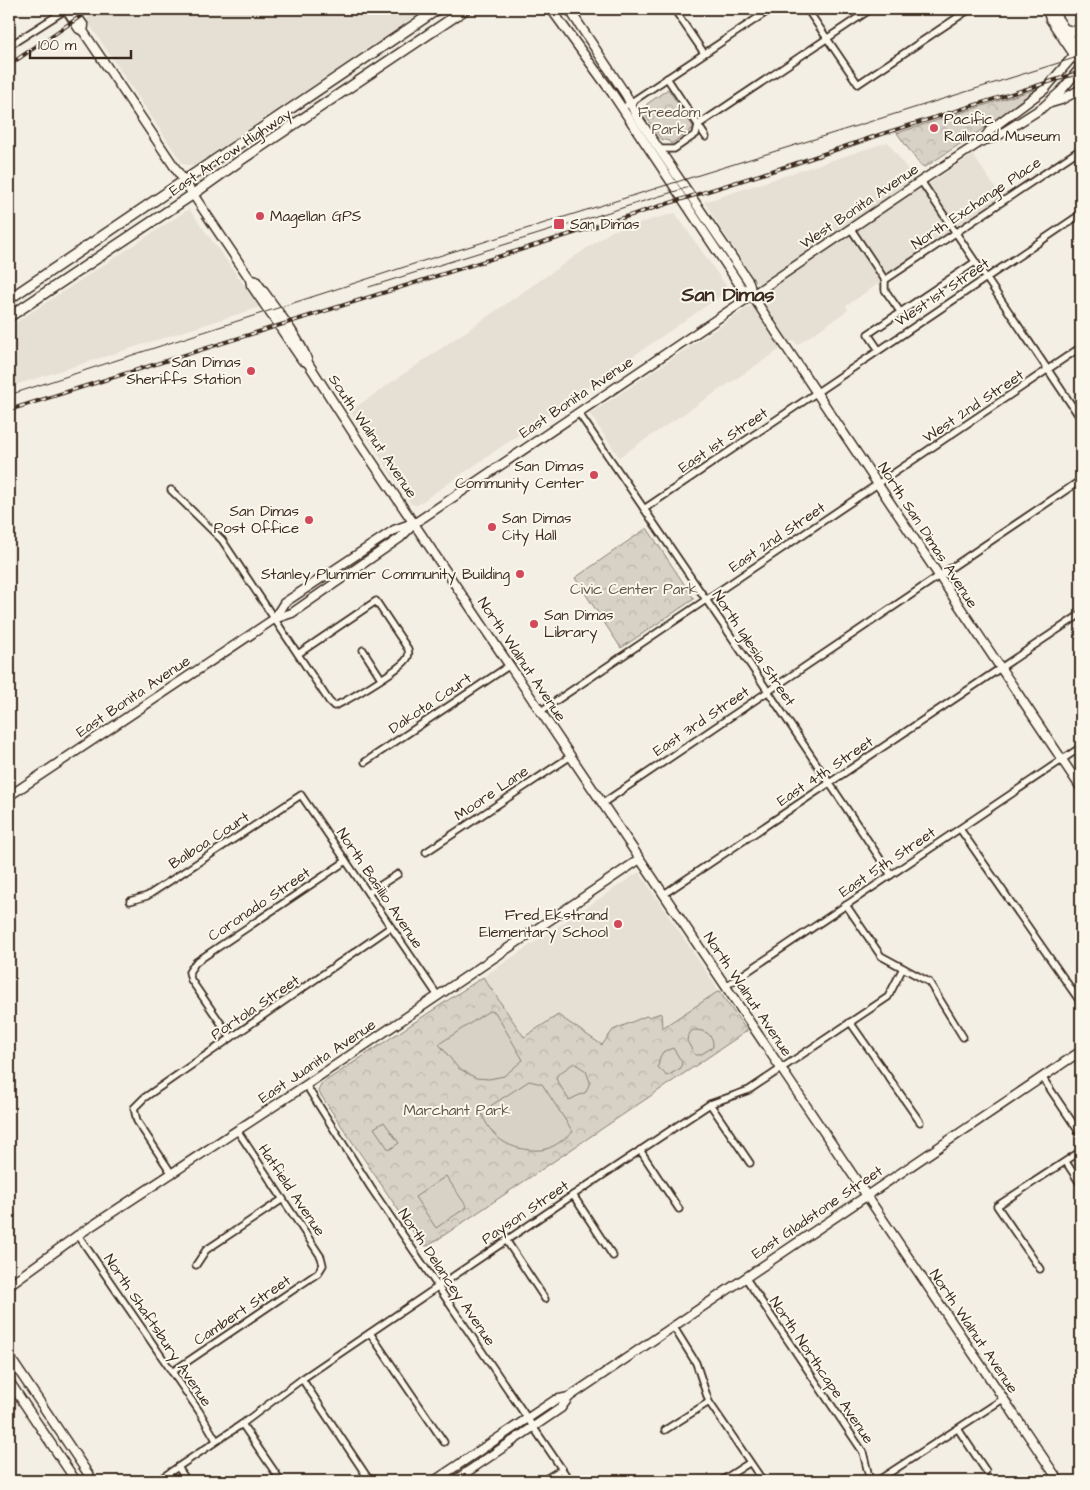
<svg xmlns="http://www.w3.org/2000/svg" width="1090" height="1490" font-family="'Architects Daughter',sans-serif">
<defs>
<pattern id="forest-crowns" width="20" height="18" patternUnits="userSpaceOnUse" patternTransform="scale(1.25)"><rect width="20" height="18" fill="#d8d1c6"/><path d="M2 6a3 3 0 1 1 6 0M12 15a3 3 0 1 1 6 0" fill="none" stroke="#bab4aa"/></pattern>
</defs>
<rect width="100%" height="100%" fill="#f3efe4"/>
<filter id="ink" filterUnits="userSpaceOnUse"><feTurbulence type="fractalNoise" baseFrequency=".02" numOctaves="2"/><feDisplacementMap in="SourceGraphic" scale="10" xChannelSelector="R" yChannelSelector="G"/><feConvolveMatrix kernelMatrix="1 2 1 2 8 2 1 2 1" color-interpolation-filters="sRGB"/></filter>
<g filter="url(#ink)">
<g fill="#e5dfd4">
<polygon points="101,9 426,9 194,166 183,164 86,19"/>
<polygon points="888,142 921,189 973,155 1002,198 846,306 848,310 797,345 794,340 619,457 590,414 765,296 704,202"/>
<polygon points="189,209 260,307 9,387 9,327"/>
<polygon points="675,213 729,290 417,505 411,504 350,411 612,231"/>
<polygon points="639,872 719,991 662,1028 613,1030 602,1045 558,1015 524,1037 483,977"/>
</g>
<g fill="url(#forest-crowns)" stroke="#8a7e72">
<polygon points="1039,88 1004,115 925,167 920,165 897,133"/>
<polygon points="668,89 694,128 671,144 669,141 661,139 645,115 647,104"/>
<polygon points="647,528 694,599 621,648 575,578"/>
<polygon points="483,977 524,1037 558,1015 602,1045 613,1030 646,1016 649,1017 661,1013 662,1028 719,991 747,1031 428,1246 422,1245 318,1091 321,1084"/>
</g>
<g fill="#d8d1c6" stroke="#8a7e72">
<polygon points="489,1011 495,1012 523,1060 504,1076 489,1079 476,1078 458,1068 439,1044"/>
<path d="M693,1030C705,1030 714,1034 713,1047L700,1055H695L687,1041L688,1035Z"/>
<polygon points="673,1048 682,1062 681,1068 667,1076 658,1067 660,1057 663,1052"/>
<polygon points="574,1063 586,1071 590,1082 586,1092 569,1100 556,1079 557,1075"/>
<path d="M529,1081L542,1084L573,1132C564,1139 556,1146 546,1149C539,1151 530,1150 523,1149C501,1145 489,1132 481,1112Z"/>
<polygon points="384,1122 399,1143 389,1150 374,1128"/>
<polygon points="446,1176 467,1207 436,1228 415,1197"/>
</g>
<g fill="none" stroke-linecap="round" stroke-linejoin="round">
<g stroke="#3b2a1e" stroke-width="9">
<g id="street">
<polyline points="674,9 704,53"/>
<polyline points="807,9 858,84 970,9"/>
<polyline points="9,46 67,9"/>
<polyline points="667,78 706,137"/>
<polyline points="627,105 771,9"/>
<polyline points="659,149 674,149 696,134 698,125 871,9"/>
<polyline points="921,181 1081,419"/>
<polyline points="851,229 885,280 885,290 901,313"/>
<polyline points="885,280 1081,149"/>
<polyline points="879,350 868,334 975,262"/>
<polyline points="578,412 737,645 891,875"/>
<path d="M171,490L222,540L329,701L334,706C344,703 400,669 406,660C409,657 409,653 408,649L376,601L298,654"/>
<polyline points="644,509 1081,214"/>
<polyline points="363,650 381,678"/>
<polyline points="541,711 1081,347"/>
<polyline points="365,762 510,665"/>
<polyline points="603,803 1081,480"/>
<polyline points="960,829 1081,1003"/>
<polyline points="426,852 571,756"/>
<polyline points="368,893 398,874"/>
<polyline points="664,894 1081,614"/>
<polyline points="130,901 147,896 301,795 438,996"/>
<polyline points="846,905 881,956 929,982 963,1037"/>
<polyline points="726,986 1081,747"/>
<polyline points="850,1022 920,1122"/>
<polyline points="231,1038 191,980 189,972 196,962 346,861"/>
<polyline points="1042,1077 1081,1135"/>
<polyline points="306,1085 371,1188 570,1481"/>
<polyline points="710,1104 750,1163"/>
<polyline points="640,1150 679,1209"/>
<polyline points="1066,1162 1081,1185"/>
<polyline points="172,1174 137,1121 134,1108 144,1098 391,927"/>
<polyline points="573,1195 613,1256"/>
<polyline points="78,1235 199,1411 216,1440"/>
<polyline points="506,1240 545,1299"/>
<polyline points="196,1265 206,1250 283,1199"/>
<polyline points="1040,1269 997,1206 1081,1151"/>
<polyline points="745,1277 863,1452 870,1481"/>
<polyline points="673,1326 696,1363 709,1402 763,1481"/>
<polyline points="370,1333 444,1442"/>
<polyline points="172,1372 318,1273 323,1265 321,1257 237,1130"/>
<polyline points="302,1379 370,1481"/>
<polyline points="242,1424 281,1481"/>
<polyline points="958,1429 986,1471"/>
<polyline points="665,1430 709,1402"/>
<polyline points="178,1467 187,1481"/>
<polyline points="157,1481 242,1424 302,1379 573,1195 710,1104 749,1090 888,997 903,968"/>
<polyline points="542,1481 562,1469"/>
<polyline points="721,1481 749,1463"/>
<polyline points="877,1481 1003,1399"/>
</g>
</g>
<g stroke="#3b2a1e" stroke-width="11">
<g id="secondary">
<polyline points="66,9 79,29 83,31 250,279 251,285 302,360 308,363"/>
<polyline points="72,9 84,26 83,31"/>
<polyline points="551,9 612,93 741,287 752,295"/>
<polyline points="569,9 626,95 636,115 749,282 752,295 778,335 1081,788"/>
<polyline points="1047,9 1050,19 1081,65"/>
<polyline points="1049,11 1056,16 1080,52"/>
<polyline points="1065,29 1073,31 1081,30"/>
<polyline points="1051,103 1061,100 1081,89"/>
<polyline points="982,141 991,129 1045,89 1081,47"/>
<path d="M250,279L256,281C268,298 305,345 308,363L361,445L1059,1481"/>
<polyline points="274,619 284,603 394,530 413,523"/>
<polyline points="9,796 274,619 292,613 400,538 415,523 424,517 921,181 982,141 996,137 1042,108 1061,91 1081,67"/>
<polyline points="9,1285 78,1235 306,1085 640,859"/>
<polyline points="9,1356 93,1481"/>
<polyline points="9,1381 76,1481"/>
<polyline points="434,1481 555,1400 569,1397"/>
<polyline points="454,1481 561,1408 569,1397 1081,1051"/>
</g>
</g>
<g stroke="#3b2a1e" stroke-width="12">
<g id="primary">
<polyline points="9,299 438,9"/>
<polyline points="9,317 192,195 241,160 466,9"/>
</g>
</g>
<use href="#street" stroke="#fbf7ec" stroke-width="5.5"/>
<use href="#secondary" stroke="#fbf7ec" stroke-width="8"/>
<use href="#primary" stroke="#fbf7ec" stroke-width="9"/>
<g stroke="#3b2a1e" stroke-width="1">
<polyline points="369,287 689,187"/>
<polyline points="9,395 426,260 1081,56"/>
</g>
<g stroke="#3b2a1e" stroke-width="4">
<g id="rail">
<polyline points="9,65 91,9"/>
<polyline points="9,410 791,165 882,134 1081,72"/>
</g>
</g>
<use href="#rail" stroke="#fbf7ec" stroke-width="2" stroke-dasharray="5.5" stroke-linecap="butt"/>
</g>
</g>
<g fill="#d1495b" stroke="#fbf7ec" stroke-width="2">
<circle cx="934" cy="128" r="5"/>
<circle cx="260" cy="216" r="5"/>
<rect x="553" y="218" width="12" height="12" rx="2.5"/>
<circle cx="251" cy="371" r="5"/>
<circle cx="594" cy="475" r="5"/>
<circle cx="309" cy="520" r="5"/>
<circle cx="492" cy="527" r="5"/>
<circle cx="520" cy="574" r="5"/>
<circle cx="534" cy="624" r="5"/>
<circle cx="618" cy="924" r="5"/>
</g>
<g text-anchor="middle" stroke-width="4" stroke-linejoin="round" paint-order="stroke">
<g font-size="15" fill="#625448" stroke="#fbf7ec">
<text x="669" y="117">Freedom<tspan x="669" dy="17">Park</tspan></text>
<text x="634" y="594">Civic Center Park</text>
<text x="457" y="1115">Marchant Park</text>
</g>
<g font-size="15" fill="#3b2a1e" stroke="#fbf7ec" text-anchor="start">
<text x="944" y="124">Pacific<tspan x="944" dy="17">Railroad Museum</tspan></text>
<text x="270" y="221">Magellan GPS</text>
<text x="570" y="229">San Dimas</text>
<text x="241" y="367" text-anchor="end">San Dimas<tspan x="241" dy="17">Sheriffs Station</tspan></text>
<text x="584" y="471" text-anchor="end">San Dimas<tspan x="584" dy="17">Community Center</tspan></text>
<text x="299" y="516" text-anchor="end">San Dimas<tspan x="299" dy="17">Post Office</tspan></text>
<text x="502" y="523">San Dimas<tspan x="502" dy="17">City Hall</tspan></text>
<text x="510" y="579" text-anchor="end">Stanley Plummer Community Building</text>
<text x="544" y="620">San Dimas<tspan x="544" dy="17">Library</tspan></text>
<text x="608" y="920" text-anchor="end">Fred Ekstrand<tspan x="608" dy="17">Elementary School</tspan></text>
</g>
<g font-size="15" fill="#3b2a1e" stroke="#fbf7ec">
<text transform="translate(230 152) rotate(-34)" y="5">East Arrow Highway</text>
<text transform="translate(976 203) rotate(-34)" y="5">North Exchange Place</text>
<text transform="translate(859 206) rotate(-34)" y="5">West Bonita Avenue</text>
<text transform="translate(942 292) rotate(-34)" y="5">West 1st Street</text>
<text transform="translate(576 397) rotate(-34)" y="5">East Bonita Avenue</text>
<text transform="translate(973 406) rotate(-34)" y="5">West 2nd Street</text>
<text transform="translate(373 436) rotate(56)" y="5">South Walnut Avenue</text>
<text transform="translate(723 440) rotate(-34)" y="5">East 1st Street</text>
<text transform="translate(928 535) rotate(57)" y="5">North San Dimas Avenue</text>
<text transform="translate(777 537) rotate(-34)" y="5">East 2nd Street</text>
<text transform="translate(754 648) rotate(56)" y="5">North Iglesia Street</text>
<text transform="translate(522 659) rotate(56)" y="5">North Walnut Avenue</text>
<text transform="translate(133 696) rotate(-34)" y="5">East Bonita Avenue</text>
<text transform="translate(430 703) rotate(-34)" y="5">Dakota Court</text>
<text transform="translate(701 721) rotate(-34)" y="5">East 3rd Street</text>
<text transform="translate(825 771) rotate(-34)" y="5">East 4th Street</text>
<text transform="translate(491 793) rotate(-34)" y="5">Moore Lane</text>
<text transform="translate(209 840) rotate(-33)" y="5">Balboa Court</text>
<text transform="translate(887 862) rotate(-34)" y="5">East 5th Street</text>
<text transform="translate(380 888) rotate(56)" y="5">North Basilio Avenue</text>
<text transform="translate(259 904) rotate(-34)" y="5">Coronado Street</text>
<text transform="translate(748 994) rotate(56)" y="5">North Walnut Avenue</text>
<text transform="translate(255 1007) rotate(-34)" y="5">Portola Street</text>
<text transform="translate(317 1061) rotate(-34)" y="5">East Juanita Avenue</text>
<text transform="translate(292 1190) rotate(56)" y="5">Hatfield Avenue</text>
<text transform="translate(525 1212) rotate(-34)" y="5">Payson Street</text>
<text transform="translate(817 1212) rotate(-34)" y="5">East Gladstone Street</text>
<text transform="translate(447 1277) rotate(56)" y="5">North Delancey Avenue</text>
<text transform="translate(242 1310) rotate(-34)" y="5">Cambert Street</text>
<text transform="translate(158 1330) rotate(56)" y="5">North Shaftsbury Avenue</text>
<text transform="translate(974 1331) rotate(56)" y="5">North Walnut Avenue</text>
<text transform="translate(822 1370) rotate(56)" y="5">North Northcape Avenue</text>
</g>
<g font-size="20" font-weight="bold" fill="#3b2a1e" stroke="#fbf7ec">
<text x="728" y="301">San Dimas</text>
</g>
</g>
<rect width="1090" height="1490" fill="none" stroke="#fbf7ec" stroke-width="30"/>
<rect x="15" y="15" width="1060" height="1460" fill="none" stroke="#3b2a1e" stroke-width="2" filter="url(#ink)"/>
<path d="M30 50v8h101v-8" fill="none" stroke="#3b2a1e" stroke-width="2.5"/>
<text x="38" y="50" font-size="15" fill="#3b2a1e" stroke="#fbf7ec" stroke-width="4" paint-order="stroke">100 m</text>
</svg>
